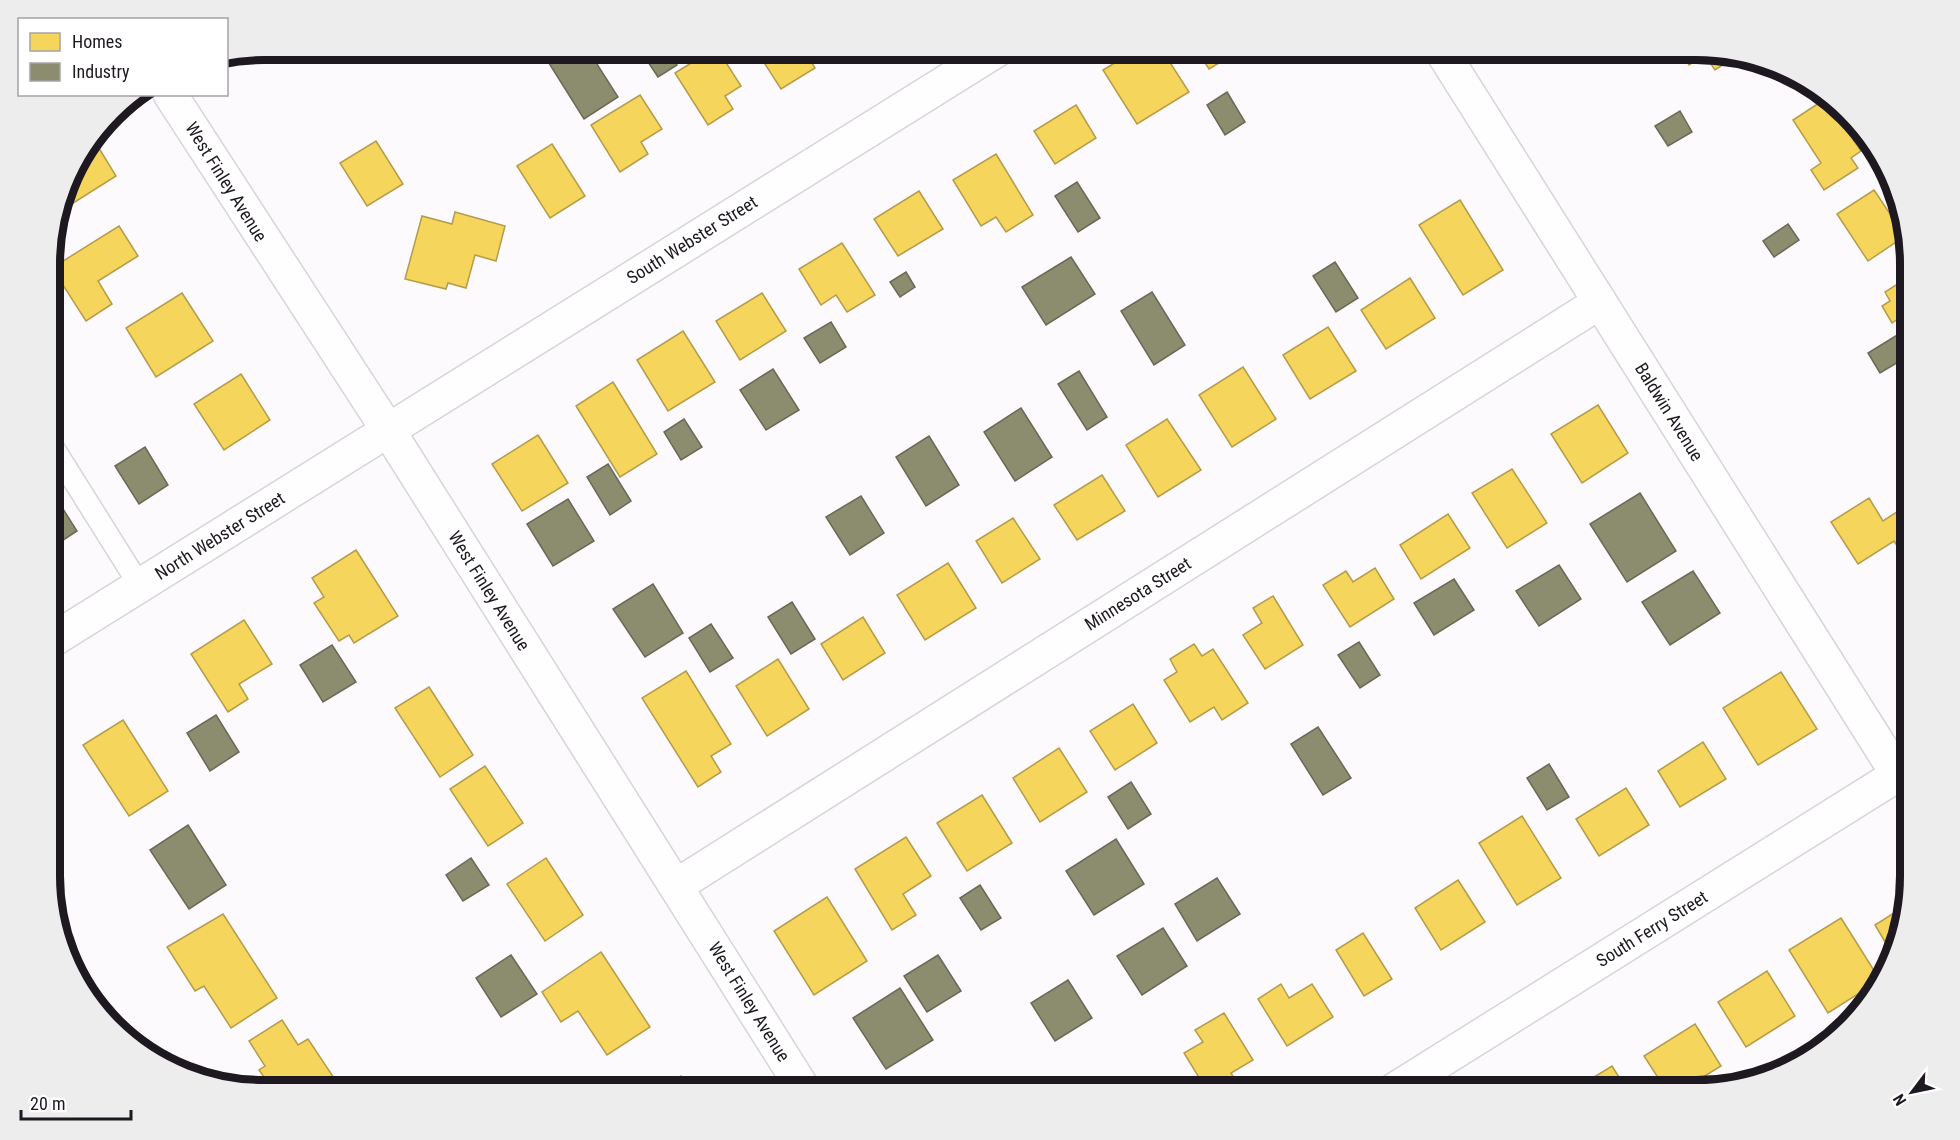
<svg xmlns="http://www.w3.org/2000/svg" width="1960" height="1140" font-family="'Roboto Condensed',sans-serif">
<rect width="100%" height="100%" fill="#fcfafd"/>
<g fill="#f6d55c" stroke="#b59c4a" stroke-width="1.5">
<polygon points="712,50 718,50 741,86 725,96 733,109 708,125 675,73"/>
<polygon points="756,50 804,50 815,68 781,89"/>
<polygon points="1136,50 1162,50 1189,92 1137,124 1103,70"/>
<polygon points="1197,50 1241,50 1209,69"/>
<polygon points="1680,50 1696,50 1732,59 1715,70 1705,55 1689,65"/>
<polygon points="640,95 662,129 641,142 648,154 620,172 591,125"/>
<polygon points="1825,99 1861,151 1851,158 1858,168 1824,190 1811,170 1821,163 1793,120"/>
<polygon points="1076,105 1096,138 1055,164 1034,131"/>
<polygon points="94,140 116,176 59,212 72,169"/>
<polygon points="376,141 403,184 367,206 340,163"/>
<polygon points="552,144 585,196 550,218 517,166"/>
<polygon points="996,154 1033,215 1006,232 996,217 981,226 953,180"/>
<polygon points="1874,190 1905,236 1868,261 1837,214"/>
<polygon points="919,191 943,229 898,256 874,219"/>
<polygon points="1460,200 1503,270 1463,295 1419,225"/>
<polygon points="455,212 505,226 496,261 475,255 466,288 448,283 446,289 405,279 422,216 452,224"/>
<polygon points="119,226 138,256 98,281 112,304 86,321 52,268"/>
<polygon points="842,243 875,295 847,312 836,295 821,305 799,269"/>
<polygon points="1910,276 1910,329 1909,330 1901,317 1892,323 1882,306 1890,301 1885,292"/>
<polygon points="1410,278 1435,318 1386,349 1361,310"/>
<polygon points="182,293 213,341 156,377 126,328"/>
<polygon points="762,293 786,331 740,360 716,321"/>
<polygon points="1328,327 1356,371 1310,399 1283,355"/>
<polygon points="683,331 715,382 668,411 637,360"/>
<polygon points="1243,367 1276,419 1232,447 1199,395"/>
<polygon points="241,374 270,420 224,450 194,404"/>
<polygon points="613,382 657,454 620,477 576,406"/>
<polygon points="1598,405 1628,453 1582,483 1551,434"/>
<polygon points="1167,419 1201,470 1158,497 1126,445"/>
<polygon points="538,435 568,483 522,511 492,464"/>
<polygon points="1512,469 1547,523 1507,548 1472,493"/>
<polygon points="1102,475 1125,511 1077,540 1054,505"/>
<polygon points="1869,498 1883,521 1906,506 1910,512 1910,547 1901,552 1894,541 1858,564 1831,522"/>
<polygon points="1448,514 1470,548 1421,579 1400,545"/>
<polygon points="1013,518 1040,559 1002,583 976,541"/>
<polygon points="356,550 398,616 354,643 349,635 339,641 314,603 324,597 312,578"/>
<polygon points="948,563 976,608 925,640 897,595"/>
<polygon points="1375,568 1394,599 1350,627 1323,585 1346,571 1353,582"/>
<polygon points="1273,596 1303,645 1265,669 1243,635 1262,623 1253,608"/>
<polygon points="863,617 885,653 843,680 821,644"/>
<polygon points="1910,617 1910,643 1898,624"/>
<polygon points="244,620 272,664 239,684 248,699 228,712 191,654"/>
<polygon points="1194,644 1202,656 1213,649 1248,703 1222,720 1214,707 1190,722 1164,680 1177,672 1170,659"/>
<polygon points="778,659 809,709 767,736 736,686"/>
<polygon points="686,671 731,744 711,756 721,772 698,787 642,698"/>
<polygon points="1781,672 1817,729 1758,765 1723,708"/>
<polygon points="429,687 473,755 440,777 395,708"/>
<polygon points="1133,704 1157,743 1115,770 1090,731"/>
<polygon points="123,720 168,791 129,816 83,745"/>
<polygon points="1703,742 1726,779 1680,807 1658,771"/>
<polygon points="1059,748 1087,792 1040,822 1013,778"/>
<polygon points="485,766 523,823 488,846 450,789"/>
<polygon points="1626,788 1649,825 1599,856 1576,819"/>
<polygon points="982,795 1012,843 967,871 937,823"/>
<polygon points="1522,816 1561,878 1517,905 1479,843"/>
<polygon points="906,837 931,876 903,894 916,915 892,930 855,869"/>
<polygon points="546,858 583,915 545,941 507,884"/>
<polygon points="1910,878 1910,890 1907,901 1897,886"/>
<polygon points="1458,880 1485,922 1441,950 1415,908"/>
<polygon points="827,897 867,961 814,995 774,931"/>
<polygon points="1905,906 1891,952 1875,925"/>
<polygon points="223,914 277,998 231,1028 204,986 195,991 167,947"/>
<polygon points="1841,918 1880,980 1828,1013 1789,950"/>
<polygon points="1363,933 1392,979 1364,996 1336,950"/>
<polygon points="601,952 650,1027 607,1055 578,1011 561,1022 542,992"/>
<polygon points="1767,971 1795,1016 1746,1047 1718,1002"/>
<polygon points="1281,984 1289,998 1312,984 1333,1017 1287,1046 1258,999"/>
<polygon points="1224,1013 1253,1060 1231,1073 1238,1085 1230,1090 1212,1090 1209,1087 1206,1089 1184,1053 1203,1042 1195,1030"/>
<polygon points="282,1020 298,1045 308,1039 342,1090 273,1090 259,1070 265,1066 249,1041"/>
<polygon points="1695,1024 1721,1066 1682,1090 1666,1090 1644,1056"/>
<polygon points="1612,1066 1627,1090 1573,1090"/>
<polygon points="681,1076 690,1090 659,1090"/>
<polygon points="1150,1079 1157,1090 1132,1090"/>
</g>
<g fill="#8c8c6e" stroke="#6b6957" stroke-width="1.5">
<polygon points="563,50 588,50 618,97 584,119 547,60"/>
<polygon points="640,50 667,50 677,65 658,77"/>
<polygon points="1227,92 1245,122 1225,135 1207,105"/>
<polygon points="1680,111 1692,132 1668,146 1655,126"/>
<polygon points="1077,182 1100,218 1078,232 1055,196"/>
<polygon points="1788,224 1799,240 1774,257 1763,241"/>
<polygon points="1071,257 1095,294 1046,325 1022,287"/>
<polygon points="1335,262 1358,298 1336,312 1313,276"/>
<polygon points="906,272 915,287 900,297 890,282"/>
<polygon points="1152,292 1185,345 1154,365 1121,311"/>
<polygon points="831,322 846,347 820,363 804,338"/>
<polygon points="1902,332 1910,345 1910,355 1880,373 1868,353"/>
<polygon points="773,369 799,410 766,430 740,390"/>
<polygon points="1079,371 1107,417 1087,430 1058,384"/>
<polygon points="1021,408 1052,457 1015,481 984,432"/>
<polygon points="684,419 702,447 681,460 664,432"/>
<polygon points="929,436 959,485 926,506 896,457"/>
<polygon points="145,447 168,485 139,504 115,466"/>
<polygon points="608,464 631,501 610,515 587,477"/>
<polygon points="51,490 77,531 51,548"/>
<polygon points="1640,493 1676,551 1627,582 1590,524"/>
<polygon points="861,496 884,533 850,555 826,517"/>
<polygon points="568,499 594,541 553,566 527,524"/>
<polygon points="1559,565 1581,599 1539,626 1516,591"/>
<polygon points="1693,571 1720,613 1670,645 1642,602"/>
<polygon points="1454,579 1474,610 1434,635 1414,603"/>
<polygon points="653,584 683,633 645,657 613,609"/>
<polygon points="792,602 815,639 791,654 768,617"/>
<polygon points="711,624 733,658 710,672 689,638"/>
<polygon points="1359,642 1380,675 1360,688 1338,655"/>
<polygon points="332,645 356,682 323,702 300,665"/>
<polygon points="216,715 239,752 210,771 187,733"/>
<polygon points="1318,727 1351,778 1323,795 1291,744"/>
<polygon points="1549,764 1569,797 1547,810 1527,778"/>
<polygon points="1131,782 1151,814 1128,829 1108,797"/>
<polygon points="188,825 226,885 189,909 150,850"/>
<polygon points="1116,839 1144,884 1094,915 1066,871"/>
<polygon points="471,858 489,885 463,901 446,875"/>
<polygon points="1217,878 1240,914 1197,941 1175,904"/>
<polygon points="980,885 1001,918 981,930 960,898"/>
<polygon points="1163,928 1187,966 1142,995 1117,956"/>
<polygon points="511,955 537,994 501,1017 476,978"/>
<polygon points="938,955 961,991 927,1012 904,976"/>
<polygon points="1068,980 1092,1018 1055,1041 1031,1003"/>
<polygon points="900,988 933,1040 886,1069 853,1018"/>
<polygon points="956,1077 964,1090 935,1090"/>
</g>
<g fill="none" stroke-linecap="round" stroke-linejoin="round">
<g stroke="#d7d4da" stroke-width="24">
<polyline id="service" points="51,444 140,586"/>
</g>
<g stroke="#d7d4da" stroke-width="36">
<g id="minor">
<polyline points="1441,50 1898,775"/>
<polyline points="51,641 997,50"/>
<polyline points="676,886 1600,302"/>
</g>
</g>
<g stroke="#d7d4da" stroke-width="36">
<polyline id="tertiary" points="1394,1090 1910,767"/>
</g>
<g stroke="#d7d4da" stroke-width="36">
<polyline id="secondary" points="170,94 388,430 804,1090"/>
</g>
<use href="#service" stroke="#fffeff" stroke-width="21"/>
<use href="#minor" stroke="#fffeff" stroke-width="33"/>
<use href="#tertiary" stroke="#fffeff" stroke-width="33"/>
<use href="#secondary" stroke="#fffeff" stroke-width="33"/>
</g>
<g text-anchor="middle" stroke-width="6" stroke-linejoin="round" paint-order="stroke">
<g font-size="18" fill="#1e1821" stroke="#fff">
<text transform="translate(226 182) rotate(58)" y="6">West Finley Avenue</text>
<text transform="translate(692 240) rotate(-32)" y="6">South Webster Street</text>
<text transform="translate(1669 412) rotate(58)" y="6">Baldwin Avenue</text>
<text transform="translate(220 536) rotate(-32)" y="6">North Webster Street</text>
<text transform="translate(489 591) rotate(58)" y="6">West Finley Avenue</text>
<text transform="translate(1138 594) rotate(-32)" y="6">Minnesota Street</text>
<text transform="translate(1652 929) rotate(-32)" y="6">South Ferry Street</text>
<text transform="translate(749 1002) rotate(58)" y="6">West Finley Avenue</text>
</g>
</g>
<path d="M0 0H1960V1140H0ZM264 60H1696A204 204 0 0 1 1900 264V876A204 204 0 0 1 1696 1080H264A204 204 0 0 1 60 876V264A204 204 0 0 1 264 60Z" fill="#ededed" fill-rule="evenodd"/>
<path fill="none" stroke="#1e1821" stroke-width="8" d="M264 60H1696A204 204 0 0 1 1900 264V876A204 204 0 0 1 1696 1080H264A204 204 0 0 1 60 876V264A204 204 0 0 1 264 60Z"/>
<rect x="18" y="18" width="210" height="78" fill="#ffffff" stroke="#a5a3a6" stroke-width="1.5"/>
<rect x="30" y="33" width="30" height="18" fill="#f6d55c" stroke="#a5a3a6" stroke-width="1.5"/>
<text x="72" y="48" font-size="18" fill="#1e1821">Homes</text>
<rect x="30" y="63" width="30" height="18" fill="#8c8c6e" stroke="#a5a3a6" stroke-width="1.5"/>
<text x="72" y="78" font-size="18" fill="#1e1821">Industry</text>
<g transform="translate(1912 1092) rotate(238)" stroke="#ffffff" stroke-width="4.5" paint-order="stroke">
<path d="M0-4.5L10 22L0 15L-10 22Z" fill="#1e1821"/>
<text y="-9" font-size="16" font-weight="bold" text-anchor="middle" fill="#1e1821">N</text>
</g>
<path d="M21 1110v9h110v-9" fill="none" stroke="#1e1821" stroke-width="3"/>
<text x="30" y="1110" font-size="18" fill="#1e1821" stroke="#ffffff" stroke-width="4.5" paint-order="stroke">20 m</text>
</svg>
